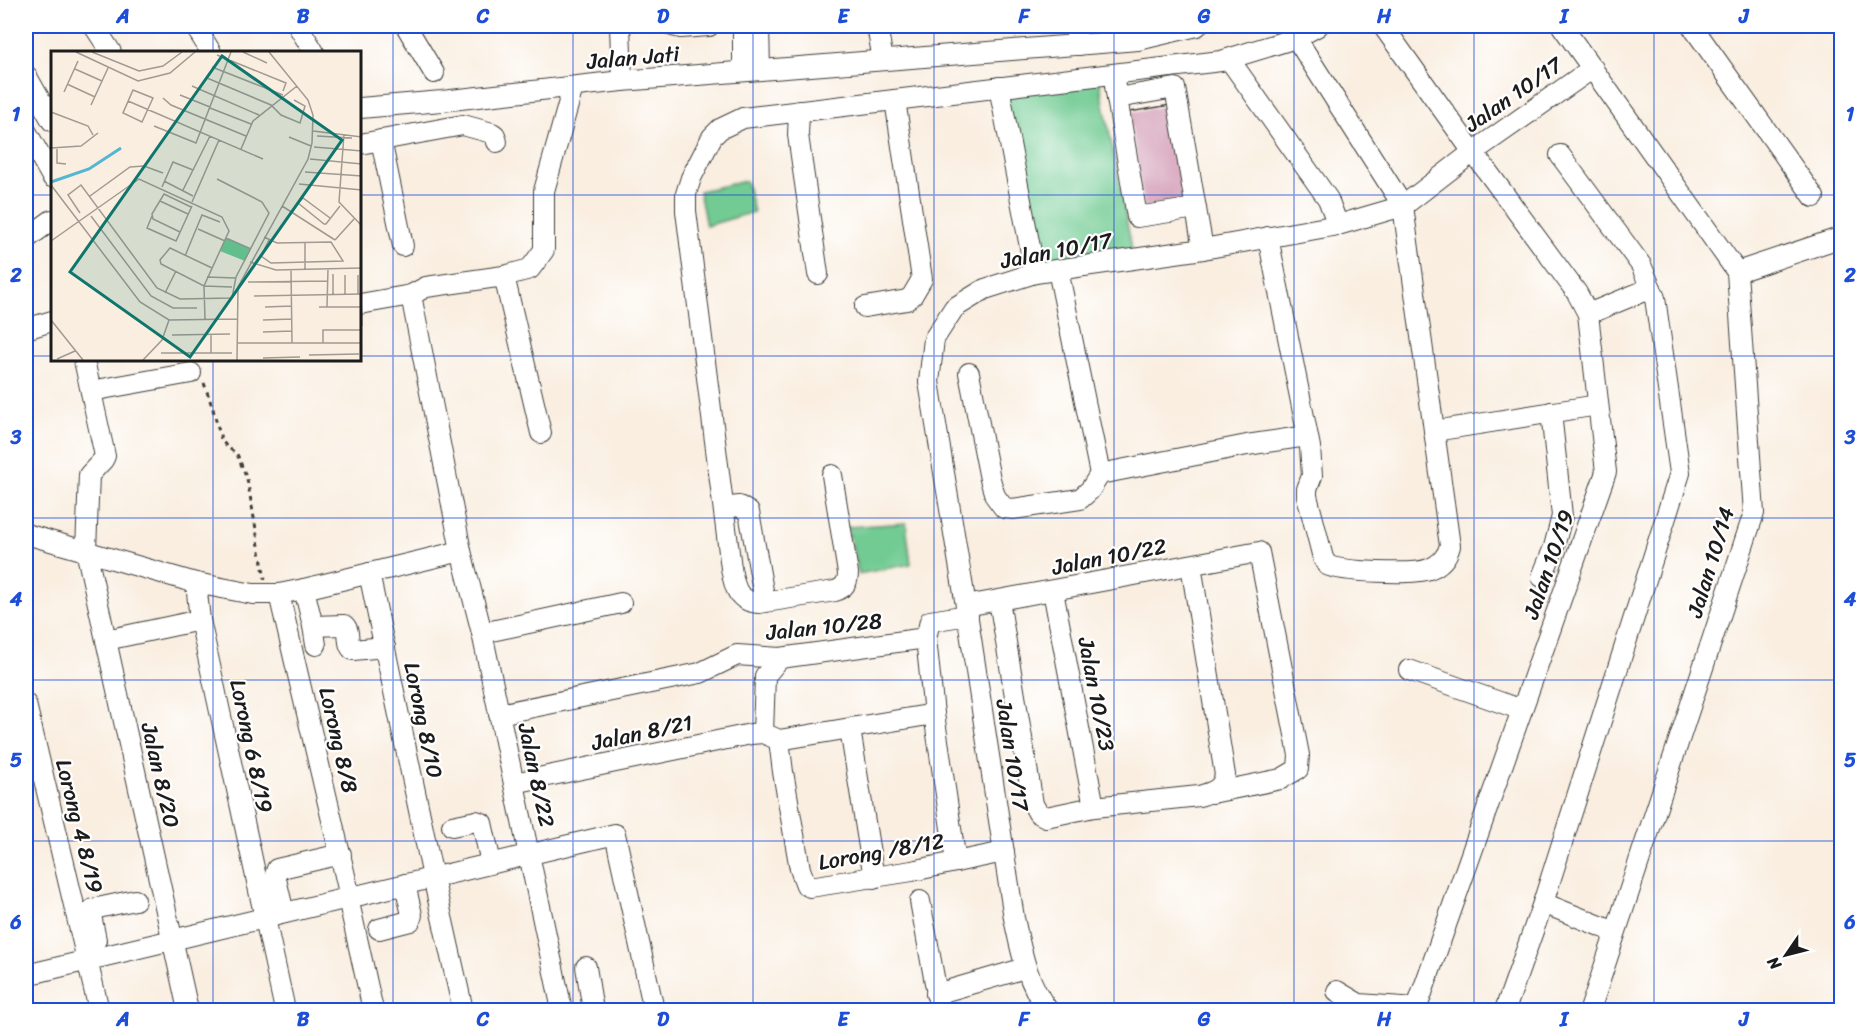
<svg xmlns="http://www.w3.org/2000/svg" width="1867" height="1036" font-family="Sriracha,sans-serif">
<rect width="100%" height="100%" fill="#fff"/>
<filter id="ink" filterUnits="userSpaceOnUse"><feTurbulence type="fractalNoise" baseFrequency=".0167" numOctaves="2"/><feDisplacementMap in="SourceGraphic" scale="12" xChannelSelector="R" yChannelSelector="G"/><feConvolveMatrix kernelMatrix="1 2 1 2 8 2 1 2 1" color-interpolation-filters="sRGB"/></filter>
<filter id="wash" filterUnits="userSpaceOnUse"><feTurbulence type="fractalNoise" baseFrequency=".008" numOctaves="4" result="noise"/><feDisplacementMap in="SourceGraphic" scale="24" xChannelSelector="R" yChannelSelector="G"/><feGaussianBlur stdDeviation="1.35" result="paint"/><feColorMatrix in="noise" values="0 0 0 0 0 0 0 0 0 0 0 0 0 0 0 0 0 1.4 0 .05"/><feComposite in="paint" operator="in"/></filter>
<g filter="url(#wash)">
<rect width="100%" height="100%" fill="#f9eee0"/>
<g fill="#71cb93" stroke="#467458" stroke-width="1.5">
<polygon points="1098,73 1134,259 1035,273 999,88"/>
<polygon points="746,181 754,212 706,226 699,191"/>
<polygon points="906,523 911,564 859,574 847,527"/>
</g>
<g id="blocks">
<polygon fill="#d5a1ba" points="1170,105 1185,201 1144,207 1129,112"/>
</g>
</g>
<g filter="url(#ink)">
<use href="#blocks" fill-opacity="0" stroke="#3d3c39" stroke-width="1.5"/>
<g fill="none" stroke-linecap="round" stroke-linejoin="round">
<g stroke="#3d3c39" stroke-width="22">
<g id="minor">
<polyline points="94,26 111,52"/>
<polyline points="195,26 211,52"/>
<polyline points="298,26 314,52"/>
<polyline points="406,26 434,73"/>
<polyline points="620,26 622,81"/>
<polyline points="673,26 681,28 709,26"/>
<polyline points="743,26 743,71"/>
<polyline points="759,26 760,70"/>
<polyline points="877,26 883,60"/>
<polyline points="1074,26 1079,45"/>
<polyline points="1383,26 1473,152 1577,293 1588,314 1606,472 1416,1010"/>
<polyline points="1562,26 1737,272 1754,513 1590,1010"/>
<polyline points="1692,26 1814,197"/>
<polyline points="1229,59 1328,199 1338,225"/>
<polyline points="26,75 52,121"/>
<polyline points="1115,86 1137,217 1196,208"/>
<polyline points="999,87 1035,273"/>
<polyline points="1117,98 1175,88 1203,249"/>
<polyline points="360,108 442,101 622,81 1138,40 1197,26"/>
<polyline points="799,111 798,135 818,274"/>
<polyline points="26,131 52,177"/>
<polyline points="381,140 403,246"/>
<polyline points="360,144 463,125 492,133 495,135 497,142"/>
<path d="M1268,237L1310,447L1312,476L1307,489V496L1323,558L1327,565C1341,572 1414,575 1429,569C1440,565 1447,557 1450,546L1403,206L1296,38"/>
<polyline points="26,239 52,220"/>
<polyline points="1058,270 1100,474"/>
<polyline points="1737,272 1842,237"/>
<polyline points="504,276 530,269 544,250 544,191 573,87"/>
<polyline points="360,304 411,295"/>
<polyline points="865,307 907,300 912,296 922,279 895,100"/>
<polyline points="1588,314 1651,288"/>
<polyline points="26,329 52,321"/>
<polyline points="84,360 105,456 103,460 89,475 86,550 188,1010"/>
<polyline points="969,373 990,479 995,496 1004,508 1013,509 1080,499 1090,490 1100,474 1247,445 1307,436"/>
<polyline points="91,391 191,373"/>
<polyline points="1434,431 1598,405"/>
<polyline points="541,433 504,276 426,287 411,295 461,551 482,633 562,1010"/>
<path d="M832,475L848,573C848,583 844,588 835,591L759,603C737,602 734,586 731,568L686,211V194L691,178L712,137L720,129L743,118L1221,61L1296,38L1318,26"/>
<polyline points="724,508 739,506 749,512 765,602"/>
<polyline points="26,534 196,583 253,594 279,594 304,589 461,551"/>
<polyline points="369,573 433,877 463,1010"/>
<polyline points="1542,577 1554,547 1562,516 1551,412"/>
<polyline points="196,583 200,620 285,1010"/>
<path d="M304,589L313,626L344,625C352,632 345,643 353,650L385,647"/>
<polyline points="1053,591 1094,807"/>
<polyline points="279,594 350,897"/>
<path d="M999,600L1033,804L1038,813L1046,817L1094,807L1199,796C1213,792 1222,790 1225,775L1191,565"/>
<polyline points="966,606 1259,552 1299,755 1298,769 1281,779 1212,793"/>
<polyline points="313,626 316,645"/>
<polyline points="482,633 621,603"/>
<polyline points="926,638 934,714 956,862"/>
<polyline points="106,640 200,620"/>
<polyline points="1409,670 1522,710"/>
<polyline points="26,704 99,1010"/>
<polyline points="499,714 700,673 737,655 780,658 926,638 930,621 968,615"/>
<polyline points="850,729 874,878"/>
<polyline points="763,733 765,676 780,658"/>
<polyline points="779,740 783,772 800,869 806,885 810,887 912,871 1004,852"/>
<polyline points="779,740 934,714"/>
<polyline points="514,783 751,734 763,733 779,740"/>
<polyline points="452,826 476,821 482,823 491,863"/>
<polyline points="348,898 373,1010"/>
<polyline points="920,901 940,1010"/>
<polyline points="1543,903 1615,932"/>
<polyline points="284,913 275,875 277,869 341,854"/>
<polyline points="379,929 410,921 412,915 405,884"/>
<polyline points="96,940 91,915 93,909 135,900"/>
<polyline points="586,967 593,1010"/>
<polyline points="26,975 615,834 654,1010"/>
<polyline points="1337,991 1359,1004 1417,1008"/>
<polyline points="936,994 1025,968"/>
<path d="M1048,1010C1027,983 1021,951 1014,918L966,606L929,382L934,339L954,308L985,289L1035,273L1203,249L1338,225L1403,206L1473,152L1593,68"/>
<polyline points="1505,1010 1543,903 1680,473 1655,298 1641,265 1560,155"/>
</g>
</g>
<polyline stroke="#3d3c39" stroke-width="3" stroke-dasharray="4.5 4.5" stroke-linecap="butt" points="204,383 213,409 221,439 226,446 237,454 247,479 265,579"/>
<use href="#minor" stroke="#fff" stroke-width="20"/>
</g>
</g>
<path fill="none" stroke="#1d4ed8" stroke-width="1.5" stroke-opacity="0.55" d="M213,26V52M393,26V1010M573,26V1010M753,26V1010M934,26V1010M1114,26V1010M1294,26V1010M1474,26V1010M1654,26V1010M26,195H52M360,195H1842M26,356H52M360,356H1842M213,360V1010M26,518H1842M26,680H1842M26,841H1842"/>
<g text-anchor="middle" stroke-width="4.5" stroke-linejoin="round" paint-order="stroke">
<g font-size="22" fill="#1c1c1c" stroke="#fff">
<text transform="translate(633 57) rotate(-5)" y="8">Jalan Jati</text>
<text transform="translate(1513 94) rotate(-35)" y="8">Jalan 10/17</text>
<text transform="translate(1056 250) rotate(-11)" y="8">Jalan 10/17</text>
<text transform="translate(1109 556) rotate(-11)" y="8">Jalan 10/22</text>
<text transform="translate(1710 562) rotate(-73)" y="8">Jalan 10/14</text>
<text transform="translate(1548 564) rotate(-71)" y="8">Jalan 10/19</text>
<text transform="translate(824 626) rotate(-6)" y="8">Jalan 10/28</text>
<text transform="translate(1097 694) rotate(79)" y="8">Jalan 10/23</text>
<text transform="translate(424 720) rotate(78)" y="8">Lorong 8/10</text>
<text transform="translate(642 732) rotate(-12)" y="8">Jalan 8/21</text>
<text transform="translate(339 740) rotate(77)" y="8">Lorong 8/8</text>
<text transform="translate(252 746) rotate(78)" y="8">Lorong 6 8/19</text>
<text transform="translate(1013 755) rotate(81)" y="8">Jalan 10/17</text>
<text transform="translate(161 775) rotate(77)" y="8">Jalan 8/20</text>
<text transform="translate(537 775) rotate(78)" y="8">Jalan 8/22</text>
<text transform="translate(80 826) rotate(76)" y="8">Lorong 4 8/19</text>
<text transform="translate(881 851) rotate(-10)" y="8">Lorong /8/12</text>
</g>
</g>
<g transform="translate(51 51)">
<rect width="310" height="310" fill="#f9eee0"/>
<path d="M175,187L200,198L194,210L169,200Z" fill="#71cb93"/>
<path fill="none" stroke="#53b7d2" stroke-width="3" d="M0,131L38,118L70,97"/>
<path fill="none" stroke="#a19a92" stroke-width="1.5" d="M25,1L87,30L119,22L144,1M41,1L88,20L112,15L131,1M192,1L216,12M166,4L235,32L232,40M161,16L232,44M24,18L51,30M156,27L220,54L230,64L249,72L254,55L243,49M16,33L44,46M141,35L208,64M82,39L102,47L91,71L72,62ZM13,41L27,10M129,44L159,56M112,47L120,54L195,85M77,50L212,108M40,54L57,17M159,57L200,73M0,61L37,75L42,84M103,75L145,92L180,1M262,80L311,86M293,83L288,151L311,175M266,85L301,87M238,86L260,95M263,96L311,100M0,97L30,95L47,82M6,98V112L15,113M190,98L202,70L246,35M259,108L311,113M254,121L311,125M113,130L142,145M248,133L311,139M0,134L89,251L118,269L186,268M111,136L122,111L142,119M132,139L159,85M39,145L79,116L93,115L112,122M109,150L137,163M141,151L168,89M231,155L284,189M29,162L17,144L30,134L106,237L129,248L181,247L185,226L218,162L211,151L166,128M40,165L100,245L122,257H146M101,165L96,177L125,190L141,155M279,167L252,147L247,152L273,173H275L289,155M147,178L174,190M129,181L102,168L101,163L113,143L140,156M213,186L226,192L280,191L292,210L220,212L210,205L218,189M175,187L200,198M284,189L303,168M0,190L88,128L171,166L178,180L153,235L154,268M134,205L151,164L169,171M199,211L225,219L311,217M161,217L119,197L109,209L110,213L153,235L181,236M240,219L241,292M254,219V192M282,223V243M307,224V243M156,226L185,227M197,231L277,230M114,242L125,220M294,243V224M310,243L311,275M203,245L311,243M214,256L241,255M268,256H310M276,256L277,218M0,269L32,309M212,269L241,268M212,281L241,280M121,284L179,283M186,292H311M272,292V279H311M110,302H181M160,302V283M258,304L308,303M212,307L249,306M6,308L24,300M92,309L111,289L118,269M186,309L187,236L257,108L261,92L262,64L257,49L218,1"/>
<path fill="#0f766e" fill-opacity="0.15" stroke="#0f766e" stroke-width="3" d="M171,5L291,89L139,306L19,221Z"/>
<rect width="310" height="310" fill="none" stroke="#1c1c1c" stroke-width="3"/>
</g>
<rect width="1867" height="1036" fill="none" stroke="#fff" stroke-width="66"/>
<g transform="translate(1786 955) rotate(235)" stroke="#ffffff" stroke-width="4.5" paint-order="stroke">
<path d="M0-4.5L10 22L0 15L-10 22Z" fill="#1c1c1c"/>
<text y="-9" font-size="16" font-weight="bold" text-anchor="middle" fill="#1c1c1c">N</text>
</g>
<rect x="33" y="33" width="1801" height="970" fill="none" stroke="#1d4ed8" stroke-width="2"/>
<g font-size="20" text-anchor="middle" font-weight="bold" fill="#1d4ed8">
<text x="123" y="23">A</text>
<text x="303" y="23">B</text>
<text x="483" y="23">C</text>
<text x="663" y="23">D</text>
<text x="843" y="23">E</text>
<text x="1024" y="23">F</text>
<text x="1204" y="23">G</text>
<text x="1384" y="23">H</text>
<text x="1564" y="23">I</text>
<text x="1744" y="23">J</text>
<text x="16" y="121">1</text>
<text x="1850" y="121">1</text>
<text x="16" y="282">2</text>
<text x="1850" y="282">2</text>
<text x="16" y="444">3</text>
<text x="1850" y="444">3</text>
<text x="16" y="606">4</text>
<text x="1850" y="606">4</text>
<text x="16" y="767">5</text>
<text x="1850" y="767">5</text>
<text x="16" y="929">6</text>
<text x="1850" y="929">6</text>
<text x="123" y="1026">A</text>
<text x="303" y="1026">B</text>
<text x="483" y="1026">C</text>
<text x="663" y="1026">D</text>
<text x="843" y="1026">E</text>
<text x="1024" y="1026">F</text>
<text x="1204" y="1026">G</text>
<text x="1384" y="1026">H</text>
<text x="1564" y="1026">I</text>
<text x="1744" y="1026">J</text>
</g>
</svg>
